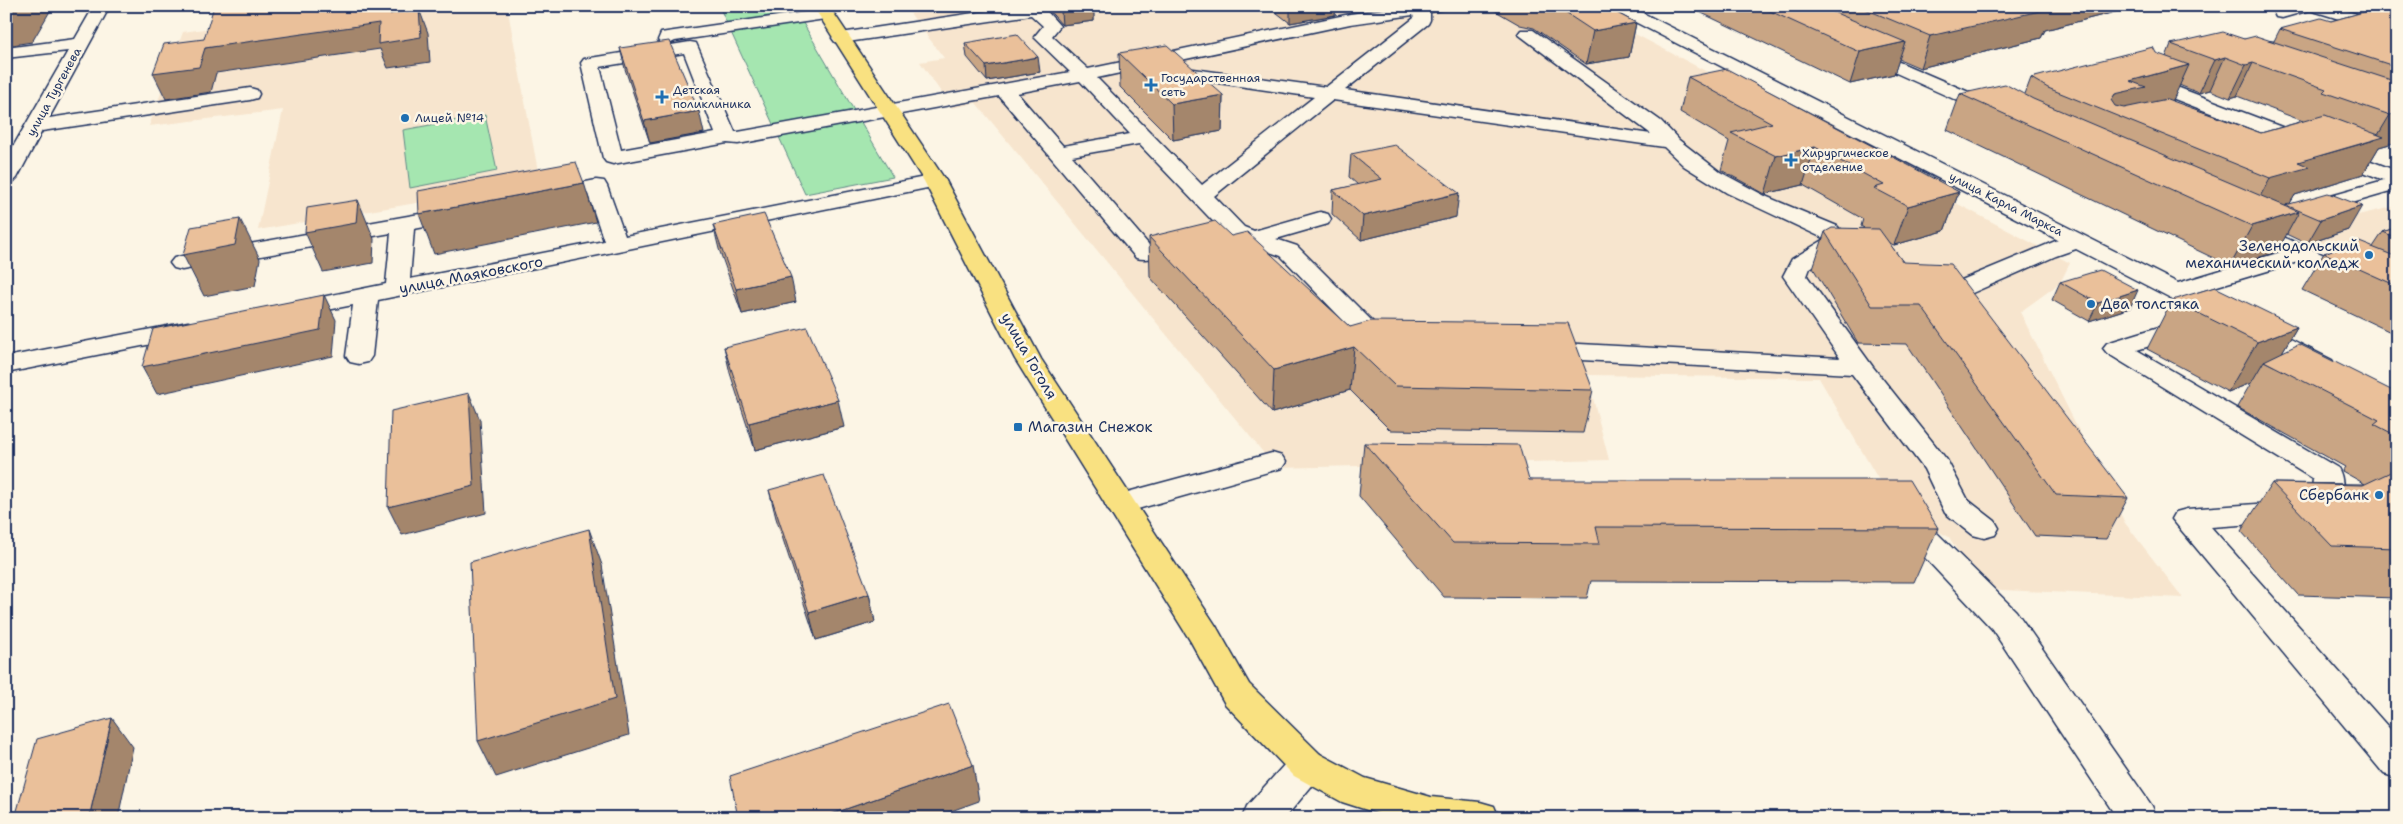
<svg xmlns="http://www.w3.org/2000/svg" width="2403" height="824" font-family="'Shantell Sans',sans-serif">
<rect width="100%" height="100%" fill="#fcf5e5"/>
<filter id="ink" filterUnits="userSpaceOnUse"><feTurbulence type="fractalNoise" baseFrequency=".02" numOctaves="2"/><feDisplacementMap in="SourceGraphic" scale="10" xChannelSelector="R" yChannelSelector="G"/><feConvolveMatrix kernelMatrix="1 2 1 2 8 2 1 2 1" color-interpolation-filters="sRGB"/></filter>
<g filter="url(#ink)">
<g fill="#f7e5ce">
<polygon points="368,6 507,6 540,182 258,230 283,110 149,126 183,32"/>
<polygon points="952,6 1582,6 2070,263 2060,283 2020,312 2125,523 2183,598 1981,589 1949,537 1897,511 1819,378 1587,375 1609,460 1276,468 976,103 952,108 920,62 944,58 910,13"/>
<polygon points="2397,206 2397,280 2288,231"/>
</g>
<g fill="#a5e6b0" stroke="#608a87">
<polygon points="719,6 793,6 893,177 805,194"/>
<polygon points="485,115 497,171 410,188 403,130"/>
</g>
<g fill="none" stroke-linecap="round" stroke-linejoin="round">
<g stroke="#1b2f5e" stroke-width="3">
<g id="minor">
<polygon points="94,6 110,6 49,118 250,88 257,90 259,94 257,98 250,100 42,131 17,178 13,182 6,184 6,159 68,51 6,58 6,48 75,39"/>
<path d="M1020,6H1042L1060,26L1052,36L1088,69L1350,14L1404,6H1448L1446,9L1430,12V20L1428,24L1345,90L1651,134L1518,34L1521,30H1533L1661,121L1679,140L1720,172L1765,196L1837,226L1850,240L1847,245L1810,268L1807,276L1873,367L1947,460L1968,500L1995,521L1999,528L1995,535L1984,538L1973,535L1945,513L1924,469L1852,374L1542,358L1533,355L1529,350L1533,345L1542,342L1840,358L1783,276L1792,259L1825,239L1727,193L1684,166L1664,147L1333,100L1214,196L1244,227L1254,231L1320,212L1328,214L1331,219L1328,224L1276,239L1297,246L1385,334L1401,337L1405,342L1401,347L1392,350L1369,347L1281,256L1228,237L1139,144L1072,156L1149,245L1186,236L1194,238L1197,243L1194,248C1177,252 1153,262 1136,258L999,96L738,144L727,143L613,164L606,162L603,158L581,63L584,59L690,42L696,43L735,132H738L1070,72L1034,37L1043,26L1031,15L841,43L835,42L832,38L835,34L841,33ZM1413,15L1414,18L1326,87L1164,65L1158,66L1155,70L1158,74L1164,75L1314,97L1202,185L1097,78L1350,24ZM684,53L715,133L621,150L600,67ZM1080,81L1130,134L1063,146L1017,93Z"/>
<path d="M1608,6H1629L2178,283L2281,252L2239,233L2236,228L2239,223L2247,221L2397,287V303L2301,261L2197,292L2332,360L2336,366L2332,372L2323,374L2314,372L2076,249L2056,256L1961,298C1947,301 1929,295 1921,284L1925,279L1933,277L1952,284L2058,240L1610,9Z"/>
<polygon points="2288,6 2331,6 2397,26 2397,37 2310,10 2282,18 2276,17 2274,13 2276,9"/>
<polygon points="826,9 832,10 834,14 832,18 675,41 667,45 661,44 658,40 661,33 667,32"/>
<polygon points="1862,46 2001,106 2004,110 2001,114 1994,116 1987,114 1856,55 1853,51 1856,47"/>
<polygon points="2148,76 2397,171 2397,190 2307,216 2299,214 2296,209 2299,204 2384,180 2141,86 2139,82 2141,78"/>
<polygon points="935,175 942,177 946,181 942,185 378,300 372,356 368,362 359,364 350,362 346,356 353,305 292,317 283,315 280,310 283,305 292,303 386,284 391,233 182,270 174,268 170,263 174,258 182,256 459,207 467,209 470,214 467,219 414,229 410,279 604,241 588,194 548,202 540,201 537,196 540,191 596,180 604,181 607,186 625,236"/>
<path d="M2188,318L2197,321L2201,326L2197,331L2137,350L2338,468C2346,480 2343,505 2336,516L2325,519L2211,527L2397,737V778L2384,774L2172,519L2176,512L2187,509L2311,500L2313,479L2107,353L2103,348L2107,343Z"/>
<polygon points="188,322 197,325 201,330 197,335 6,373 6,357"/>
<polygon points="1272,453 1282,456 1286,462 1282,468 1120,514 1109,511 1105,504 1109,497"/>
<polygon points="1900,515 1911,518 1935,531 2016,611 2152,806 2157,818 2117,818 1992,629 1913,545 1889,532 1885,525 1889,518"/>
<polygon points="1307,750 1320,754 1326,765 1320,776 1285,818 1242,818 1247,806 1294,754"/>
</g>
</g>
<g stroke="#1b2f5e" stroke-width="3">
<polygon id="major" points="813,6 829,6 946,181 1041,359 1216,626 1249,684 1320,754 1365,778 1431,797 1480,802 1494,806 1499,818 1392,818 1342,802 1294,776 1225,704 1191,642 1015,359 924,181"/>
</g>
<use href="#minor" fill="#fcf5e5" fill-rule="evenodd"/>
<use href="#major" fill="#f9e181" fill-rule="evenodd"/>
</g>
<g fill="#c9a584" stroke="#1b2f5e" fill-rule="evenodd">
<polygon points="1045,6 1093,6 1094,21 1062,25"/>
<polygon points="1268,6 1336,6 1335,15 1290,23"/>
<polygon points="1487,6 1604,6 1636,23 1629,57 1586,64 1534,28 1520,25"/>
<polygon points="1687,6 2138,6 2045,30 2041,38 1920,68 1899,59 1894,74 1850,84"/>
<path d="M2365,6H2397V142L2379,147L2363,174L2295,195L2290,203L2348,230L2307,244L2286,234L2277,252L2230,266L1947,130L1960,94H2025L2031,78L2166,57L2171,44L2244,39L2274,41L2280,29L2331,21L2364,12L2362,11ZM2179,85L2199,93L2210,90L2230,98L2237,96L2303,121L2261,133L2171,101L2173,100Z"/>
<polygon points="965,43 1040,72 987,81 967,57"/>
<polygon points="620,48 704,133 650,143 625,69"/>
<polygon points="1119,53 1223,95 1222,131 1173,140 1120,87"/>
<polygon points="1688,77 1959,192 1944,231 1894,245 1889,243 1903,262 2128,498 2106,539 2035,536 1907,344 1858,343 1813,268 1825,232 1864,228 1861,226 1863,219 1803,185 1765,194 1721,170 1729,141 1680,112"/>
<polygon points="1351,154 1456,217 1361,240 1332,214 1333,190 1358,185 1349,177"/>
<polygon points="713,225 796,302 742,314 719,249"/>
<polygon points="2397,227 2397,335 2302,290 2324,253 2373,247 2383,232"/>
<polygon points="1231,236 1350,327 1593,390 1583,433 1390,430 1350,390 1272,413 1150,277 1149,237"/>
<polygon points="2060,282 2130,308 2089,321 2052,300"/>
<polygon points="2172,300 2297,327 2282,352 2397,393 2397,598 2298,595 2241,531 2272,483 2365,484 2342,471 2345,467 2237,407 2251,383 2228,392 2147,349"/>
<polygon points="724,347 844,427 755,450 730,373"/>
<polygon points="1364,443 1529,480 1938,528 1914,582 1591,581 1587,598 1444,597 1359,496"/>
<polygon points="769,490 869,594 875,622 816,640 776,518"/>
</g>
<g fill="#a4866c" stroke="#1b2f5e">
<polygon points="15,6 53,6 32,42 6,46 6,10"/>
<polygon points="390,6 399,6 399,38 390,14"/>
<polygon points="1309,6 1336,6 1335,15 1290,23 1290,9"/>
<polygon points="2040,6 2138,6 2045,30 2041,38 1920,68 1930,36"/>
<polygon points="1094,7 1094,21 1062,25 1061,12"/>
<polygon points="419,9 428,33 430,62 388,68 380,49 216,73 211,92 166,99 153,73 205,48"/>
<polygon points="1636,23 1629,57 1586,64 1593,31"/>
<polygon points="1905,42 1894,74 1850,84 1860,52"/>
<polygon points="6,49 12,59 6,69"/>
<polygon points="1038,57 1040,72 987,81 986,66"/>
<polygon points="2225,57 2210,90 2199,93 2215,60"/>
<polygon points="2253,63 2237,96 2230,98 2246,65"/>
<polygon points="2189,65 2173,100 2135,110 2106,111 2111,100 2115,94 2130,81"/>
<polygon points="1223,95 1222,131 1173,140 1172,104"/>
<polygon points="2397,107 2397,142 2379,147 2363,174 2295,195 2289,205 2286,205 2285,207 2249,217 2270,178 2298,162 2375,140 2390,115"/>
<polygon points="699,111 704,133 650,143 644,121"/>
<polygon points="1815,147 1803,185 1765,194 1776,156"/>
<polygon points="584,183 596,222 434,254 419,214"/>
<polygon points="1959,192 1944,231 1894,245 1908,206"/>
<polygon points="1459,193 1456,217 1361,240 1363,216"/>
<polygon points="358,200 374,239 373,263 323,272 305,232"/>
<polygon points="2362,206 2348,230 2307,244 2321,220"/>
<polygon points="2299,212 2277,252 2230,266 2252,226"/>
<polygon points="240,219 260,259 255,286 204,296 183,255"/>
<polygon points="791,277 796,302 742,314 736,289"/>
<polygon points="2138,290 2130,308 2089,321 2098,303"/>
<polygon points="324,295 336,320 333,356 157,394 142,367"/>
<polygon points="2297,327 2274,366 2264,361 2251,383 2228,392 2257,342"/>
<polygon points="1354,347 1350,390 1272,413 1274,370"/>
<polygon points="469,393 480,420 486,513 402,535 388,507"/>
<polygon points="838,400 844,427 755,450 749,423"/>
<polygon points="589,529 602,565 629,735 496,777 478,741"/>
<polygon points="869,594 875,622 816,640 809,612"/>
<polygon points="112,718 133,747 118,818 89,818"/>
<polygon points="973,765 979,801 932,818 820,818"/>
</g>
<g fill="#eac09a" stroke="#1b2f5e">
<polygon points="6,6 15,6 14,9 6,10"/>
<polygon points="214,6 390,6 390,14 419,9 421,37 378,44 379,23 205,48 199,67 153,73 164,44 204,39"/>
<polygon points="1056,6 1093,6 1094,7 1061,12"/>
<polygon points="1286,6 1309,6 1290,9"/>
<polygon points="1555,6 1604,6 1636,23 1593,31"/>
<polygon points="1759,6 1819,6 1905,42 1860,52"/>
<polygon points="1858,6 2050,6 2053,8 1930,36"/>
<polygon points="2385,6 2397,6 2397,67 2280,29 2321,18 2331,21"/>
<polygon points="2223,32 2244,39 2256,36 2397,82 2397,113 2390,115 2323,92 2326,89 2253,63 2246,65 2225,57 2215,60 2171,44"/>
<polygon points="1017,34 1038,57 986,66 965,43"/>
<polygon points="669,41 699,111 644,121 620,48"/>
<polygon points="1167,45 1223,95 1172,104 1119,53"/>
<polygon points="2153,47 2156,53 2189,65 2130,81 2146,87 2115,94 2111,100 2115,106 2124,108 2167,99 2261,133 2325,115 2384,137 2298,162 2310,167 2270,178 2048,88 2031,78"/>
<polygon points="1727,69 1959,192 1908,206 1874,188 1884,185 1815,147 1776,156 1731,133 1772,123 1688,77"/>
<polygon points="2005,84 2033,99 2299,212 2252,226 1960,94"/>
<polygon points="1395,145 1459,193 1363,216 1333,190 1382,179 1351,154"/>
<polygon points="576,162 584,183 419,214 418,191"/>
<polygon points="2328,193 2362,206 2321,220 2286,205"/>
<polygon points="358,200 356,223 305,232 307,208"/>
<polygon points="764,214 791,277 736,289 713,225"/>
<polygon points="240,219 235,245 183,255 191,227"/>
<polygon points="1215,221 1231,236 1247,232 1350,327 1371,321 1568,323 1593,390 1395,386 1354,347 1274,370 1149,237"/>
<polygon points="2397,227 2397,238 2383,232"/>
<polygon points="1832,228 1879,229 1903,262 1950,264 2128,498 2056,495 1921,306 1872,306 1825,232"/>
<polygon points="2357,241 2397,257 2397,286 2324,253"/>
<polygon points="2100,270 2138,290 2098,303 2060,282"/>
<polygon points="2215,287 2297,327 2257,342 2172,300"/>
<polygon points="324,295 320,330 142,367 153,329"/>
<polygon points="807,327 838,400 749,423 724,347"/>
<polygon points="2299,344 2397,393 2397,436 2374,424 2379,420 2264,361"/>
<polygon points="469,393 474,486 388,507 391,411"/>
<polygon points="1364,443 1519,445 1529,480 1909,480 1938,528 1596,527 1600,544 1453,543"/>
<polygon points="2397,469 2397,548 2332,546 2272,483 2363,485"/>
<polygon points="824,475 869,594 809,612 769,490"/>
<polygon points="589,529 615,699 478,741 470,562"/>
<polygon points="949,704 973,765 820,818 738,818 730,776"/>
<polygon points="112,718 89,818 15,818 37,739"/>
</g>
</g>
<g fill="#1f6fb2" stroke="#fcf5e5" stroke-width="2">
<path d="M1148.5 77.5h5v5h5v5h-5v5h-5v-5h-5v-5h5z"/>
<path d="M659.5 89.5h5v5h5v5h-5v5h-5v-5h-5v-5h5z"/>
<circle cx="405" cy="118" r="5"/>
<path d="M1788.5 152.5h5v5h5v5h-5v5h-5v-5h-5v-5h5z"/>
<circle cx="2369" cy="255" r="5"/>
<circle cx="2091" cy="304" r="5"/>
<rect x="1013" y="422" width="10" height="10" rx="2.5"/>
<circle cx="2379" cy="495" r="5"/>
</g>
<g text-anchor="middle" stroke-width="5" stroke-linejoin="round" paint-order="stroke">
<g font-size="12" fill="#1b2f5e" stroke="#fcf5e5" text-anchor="start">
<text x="1161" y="82">Государственная<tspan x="1161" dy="14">сеть</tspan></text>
<text x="673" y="94">Детская<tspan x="673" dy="14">поликлиника</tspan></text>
<text x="415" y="122">Лицей №14</text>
<text x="1802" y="157">Хирургическое<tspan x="1802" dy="14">отделение</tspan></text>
</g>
<g font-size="12" fill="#1b2f5e" stroke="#fcf5e5">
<text transform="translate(54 92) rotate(-61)" y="4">улица Тургенева</text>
<text transform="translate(2006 204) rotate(27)" y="4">улица Карла Маркса</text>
</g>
<g font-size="15" fill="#1b2f5e" stroke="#fcf5e5" text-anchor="end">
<text x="2359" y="251">Зеленодольский<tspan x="2359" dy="17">механический колледж</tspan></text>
<text x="2101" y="309" text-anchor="start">Два толстяка</text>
<text x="1028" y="432" text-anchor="start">Магазин Снежок</text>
<text x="2369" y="500">Сбербанк</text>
</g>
<g font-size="15" fill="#1b2f5e" stroke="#fcf5e5">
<text transform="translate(471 275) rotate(-11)" y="5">улица Маяковского</text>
<text transform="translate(1029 356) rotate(60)" y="5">улица Гоголя</text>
</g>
</g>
<rect width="2403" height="824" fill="none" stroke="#fcf5e5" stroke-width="25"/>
<rect x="12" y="12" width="2378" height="799" fill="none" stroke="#1b2f5e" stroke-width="2" filter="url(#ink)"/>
</svg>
